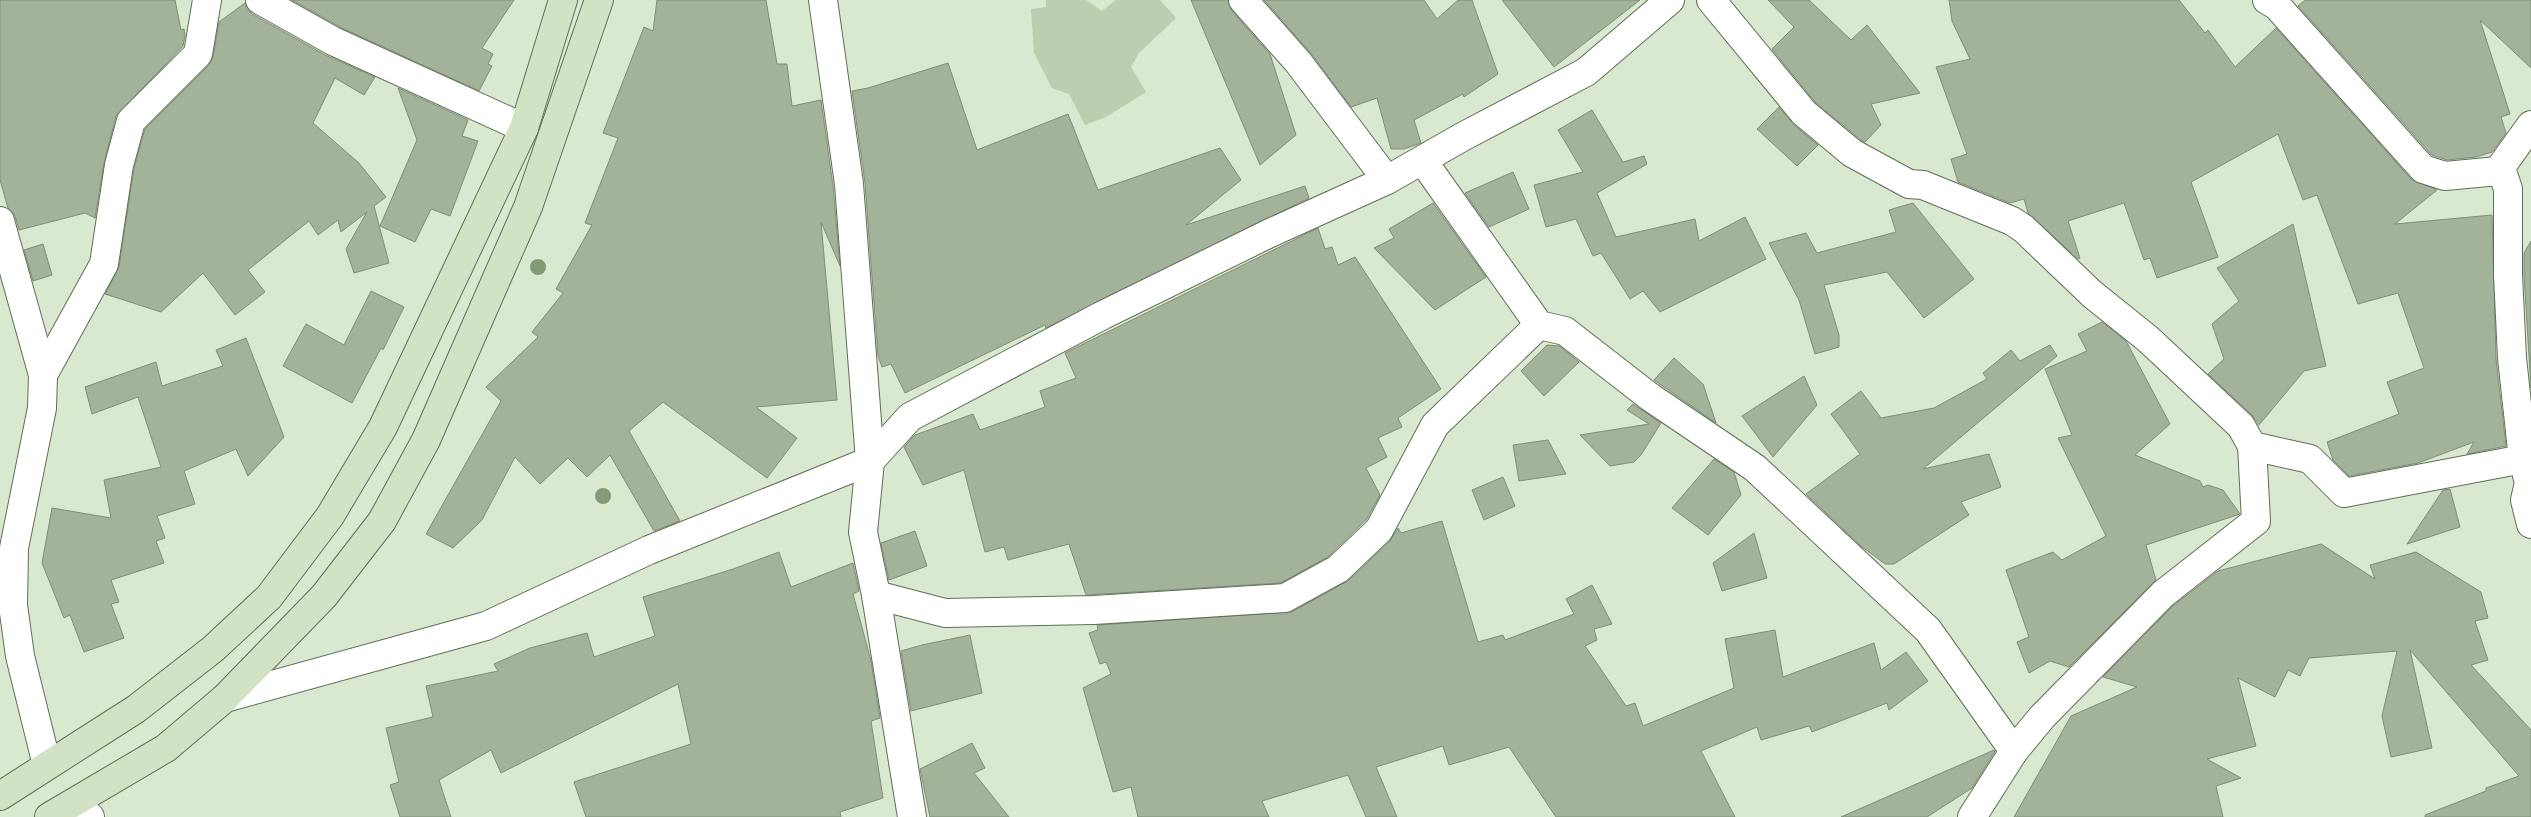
<svg xmlns="http://www.w3.org/2000/svg" width="2531" height="817" viewBox="0 0 2531 817" font-family="Quicksand,sans-serif">
  <rect width="100%" height="100%" fill="#d8e9cf"/>
  <polygon fill="#bbceaf" points="1046,0 1086,0 1102,11 1116,0 1160,0 1176,18 1139,53 1131,67 1146,92 1106,117 1085,125 1069,94 1052,88 1034,53 1031,9 1046,7"/>
  <g fill="#a3b399" stroke="#7f8e76">
    <polygon points="0,0 175,0 181,30 184,29 185,35 183,46 116,116 104,163 95,218 85,213 19,230 15,216 8,208 0,180"/>
    <polygon points="292,0 514,0 482,48 493,54 488,64 492,66 479,91 340,27"/>
    <polygon points="657,0 766,0 777,64 787,64 792,106 821,100 833,186 840,266 821,222 837,400 756,407 797,438 767,478 663,402 629,431 680,521 654,531 610,455 587,477 568,458 540,484 515,457 482,520 453,548 426,534 501,401 486,387 538,337 532,332 563,293 556,289 592,225 585,223 618,138 603,133 644,27 653,31"/>
    <polygon points="1191,0 1228,0 1231,10 1270,54 1296,135 1260,165"/>
    <polygon points="1264,0 1424,0 1437,19 1458,0 1472,0 1498,74 1464,97 1463,94 1414,120 1421,143 1404,149 1391,149 1377,98 1351,107 1310,52"/>
    <polygon points="1502,0 1640,0 1554,67"/>
    <polygon points="1768,0 1809,0 1851,40 1867,25 1920,93 1871,104 1881,125 1865,142 1861,140 1815,102 1772,49 1794,27"/>
    <polygon points="1949,0 2179,0 2205,33 2208,30 2235,67 2276,28 2411,179 2437,190 2395,224 2492,215 2496,359 2506,446 2467,454 2474,442 2418,463 2349,476 2333,460 2327,442 2399,414 2387,382 2424,368 2398,293 2358,304 2317,195 2303,200 2278,134 2191,182 2218,257 2157,278 2150,258 2144,260 2124,203 2068,221 2080,258 2078,259 2028,213 2024,199 2010,203 1958,182 1951,159 1967,154 1936,67 1970,59 1952,21"/>
    <polygon points="2305,0 2531,0 2531,68 2480,20 2510,114 2501,117 2506,133 2492,152 2476,157 2447,160 2432,155 2298,6"/>
    <polygon points="245,3 252,14 325,55 375,77 364,95 335,78 313,123 359,163 386,197 374,206 389,263 354,273 346,249 367,212 341,232 338,220 318,235 309,221 248,270 265,292 235,315 203,273 161,312 105,294 119,267 134,168 145,129 209,65 213,57 219,22"/>
    <polygon points="948,63 977,150 1068,114 1098,190 1220,148 1241,180 1186,225 1305,186 1309,198 1046,328 1045,325 905,393 891,364 882,367 878,356 865,183 852,91 868,88"/>
    <polygon points="398,88 468,120 462,136 478,141 450,216 431,209 415,242 380,226 417,140"/>
    <polygon points="1779,107 1794,125 1818,145 1797,166 1757,129"/>
    <polygon points="1592,110 1623,162 1644,156 1647,164 1597,193 1616,237 1695,219 1699,241 1745,217 1766,259 1660,312 1643,291 1630,299 1601,253 1593,256 1576,219 1546,227 1534,185 1583,172 1558,130"/>
    <polygon points="1513,172 1529,209 1489,227 1465,193"/>
    <polygon points="1433,203 1486,277 1435,310 1374,248 1394,238 1389,229"/>
    <polygon points="1913,203 1974,279 1924,318 1887,272 1824,285 1839,335 1839,347 1815,354 1799,300 1769,243 1806,233 1817,253 1896,232 1889,210"/>
    <polygon points="2293,224 2326,366 2304,371 2259,425 2252,415 2208,374 2224,359 2212,324 2239,301 2217,268"/>
    <polygon points="1318,228 1325,249 1332,247 1338,265 1355,257 1441,389 1398,418 1402,427 1378,438 1387,457 1366,468 1380,495 1366,520 1329,556 1281,583 1086,595 1069,544 1008,560 1004,547 985,552 964,470 923,485 904,447 915,435 973,414 980,430 1045,407 1040,391 1076,378 1065,353"/>
    <polygon points="2531,241 2531,388 2524,275 2524,253"/>
    <polygon points="43,244 52,275 33,281 24,250"/>
    <polygon points="371,291 404,307 383,350 381,348 352,403 283,366 306,324 344,345"/>
    <polygon points="2102,322 2126,341 2170,424 2135,455 2200,481 2203,487 2208,485 2223,490 2240,514 2146,545 2156,580 2069,667 2050,661 2029,673 2017,642 2029,637 2006,570 2053,552 2062,560 2106,536 2058,438 2072,435 2045,369 2087,351 2078,334"/>
    <polygon points="246,338 284,437 248,476 236,449 184,471 195,504 157,516 165,538 156,541 164,563 111,580 119,602 111,604 124,638 84,652 70,615 64,618 42,563 52,508 111,518 104,480 161,467 138,397 92,414 85,387 156,362 162,386 223,366 216,350"/>
    <polygon points="1547,345 1559,346 1579,362 1544,396 1521,371"/>
    <polygon points="2050,345 2057,356 1923,469 1989,454 2001,487 1961,502 1969,515 1894,564 1885,564 1861,546 1806,494 1860,454 1831,414 1861,391 1881,418 1934,408 1987,379 1983,373 2011,350 2020,361"/>
    <polygon points="1674,358 1703,384 1716,423 1654,380"/>
    <polygon points="1804,376 1817,405 1773,457 1742,416"/>
    <polygon points="1633,404 1661,423 1641,455 1634,462 1610,466 1580,435 1649,424 1627,410"/>
    <polygon points="1548,440 1566,474 1519,481 1513,445"/>
    <polygon points="1714,459 1734,472 1741,495 1708,535 1672,508"/>
    <polygon points="1503,477 1515,506 1484,520 1472,490"/>
    <polygon points="2450,489 2460,527 2407,544 2443,490"/>
    <polygon points="1442,521 1478,642 1503,635 1505,640 1574,614 1566,599 1592,585 1612,624 1594,629 1597,640 1585,646 1626,706 1635,703 1643,726 1734,688 1725,639 1775,630 1783,677 1874,643 1881,670 1906,652 1928,681 1889,710 1887,703 1812,732 1809,726 1761,740 1757,727 1701,751 1735,817 1556,817 1509,747 1449,765 1443,746 1376,767 1397,817 1366,817 1348,775 1262,801 1269,817 1138,817 1131,787 1113,792 1083,688 1111,674 1106,662 1100,664 1089,633 1098,630 1097,625 1292,612 1349,580 1390,541 1398,528 1401,533"/>
    <polygon points="915,531 927,566 889,580 881,543"/>
    <polygon points="1754,533 1767,578 1722,591 1713,563"/>
    <polygon points="2321,544 2375,579 2370,565 2416,552 2481,592 2488,618 2475,621 2488,660 2471,665 2531,730 2531,817 2425,817 2425,815 2486,791 2486,788 2519,776 2410,650 2432,748 2391,757 2382,716 2397,651 2309,658 2300,676 2288,670 2275,697 2238,678 2256,746 2207,759 2241,778 2216,786 2223,817 2014,817 2071,716 2137,687 2103,677 2173,606 2218,571"/>
    <polygon points="779,552 791,587 853,563 859,591 853,594 871,661 880,718 871,721 883,798 840,812 841,817 586,817 574,782 691,744 678,684 501,773 491,750 439,780 451,817 400,817 390,785 399,782 386,728 433,717 426,686 498,671 494,664 530,648 587,633 594,657 655,636 643,597 733,569"/>
    <polygon points="970,635 982,693 911,711 901,651 922,645"/>
    <polygon points="972,743 985,768 974,773 1009,817 930,817 920,769"/>
    <polygon points="1994,750 1995,751 1972,788 1927,817 1841,817"/>
  </g>
  <g fill="none" stroke-linecap="round" stroke-linejoin="round">
    <g stroke="#606f57" stroke-width="30">
      <g id="street">
        <polyline points="260,0 333,41 524,128"/>
        <polyline points="823,0 849,184 870,461 863,532 876,595 912,817"/>
        <polyline points="1243,0 1298,62 1387,180"/>
        <polyline points="1711,0 1804,113 1852,153 1909,184 1923,185 2012,221 2024,229 2092,294 2148,339 2241,426 2252,446 2256,521 2163,594 2042,717 2014,751 1972,817"/>
        <polyline points="2267,0 2277,6 2423,169 2445,176 2498,171 2531,125"/>
        <polyline points="1423,161 1539,325 1565,331 1650,397 1755,468 1928,630 2014,751"/>
        <polyline points="2498,171 2504,177 2508,189 2508,275 2512,358 2523,459 2529,483 2525,500 2531,524"/>
        <polyline points="0,221 43,375 42,408 14,548 13,605 20,656 47,765"/>
        <polyline points="43,375 104,264 119,165 131,121 198,54 207,0"/>
        <polyline points="2252,446 2310,459 2344,493 2523,459"/>
        <polyline points="876,595 945,613 1094,610 1285,598 1338,569 1379,530 1435,425 1539,325"/>
        <polyline points="225,698 486,626 649,550 870,461 910,417 1103,315 1270,233 1387,180 1464,136 1586,72 1670,0"/>
        <polyline points="64,809 90,817"/>
      </g>
    </g>
    <g stroke="#606f57" stroke-width="30">
      <g id="secondary">
        <polyline points="0,796 136,709 213,649 269,597 330,516 383,427 524,128 563,0"/>
        <polyline points="49,817 166,748 225,698 324,596 382,521 426,440 528,207 599,0"/>
      </g>
    </g>
    <use href="#street" stroke="#fff" stroke-width="28"/>
    <use href="#secondary" stroke="#d2e3c5" stroke-width="28"/>
  </g>
  <g fill="#839b74">
    <circle cx="538" cy="267" r="8"/>
    <circle cx="603" cy="496" r="8"/>
  </g>
</svg>
